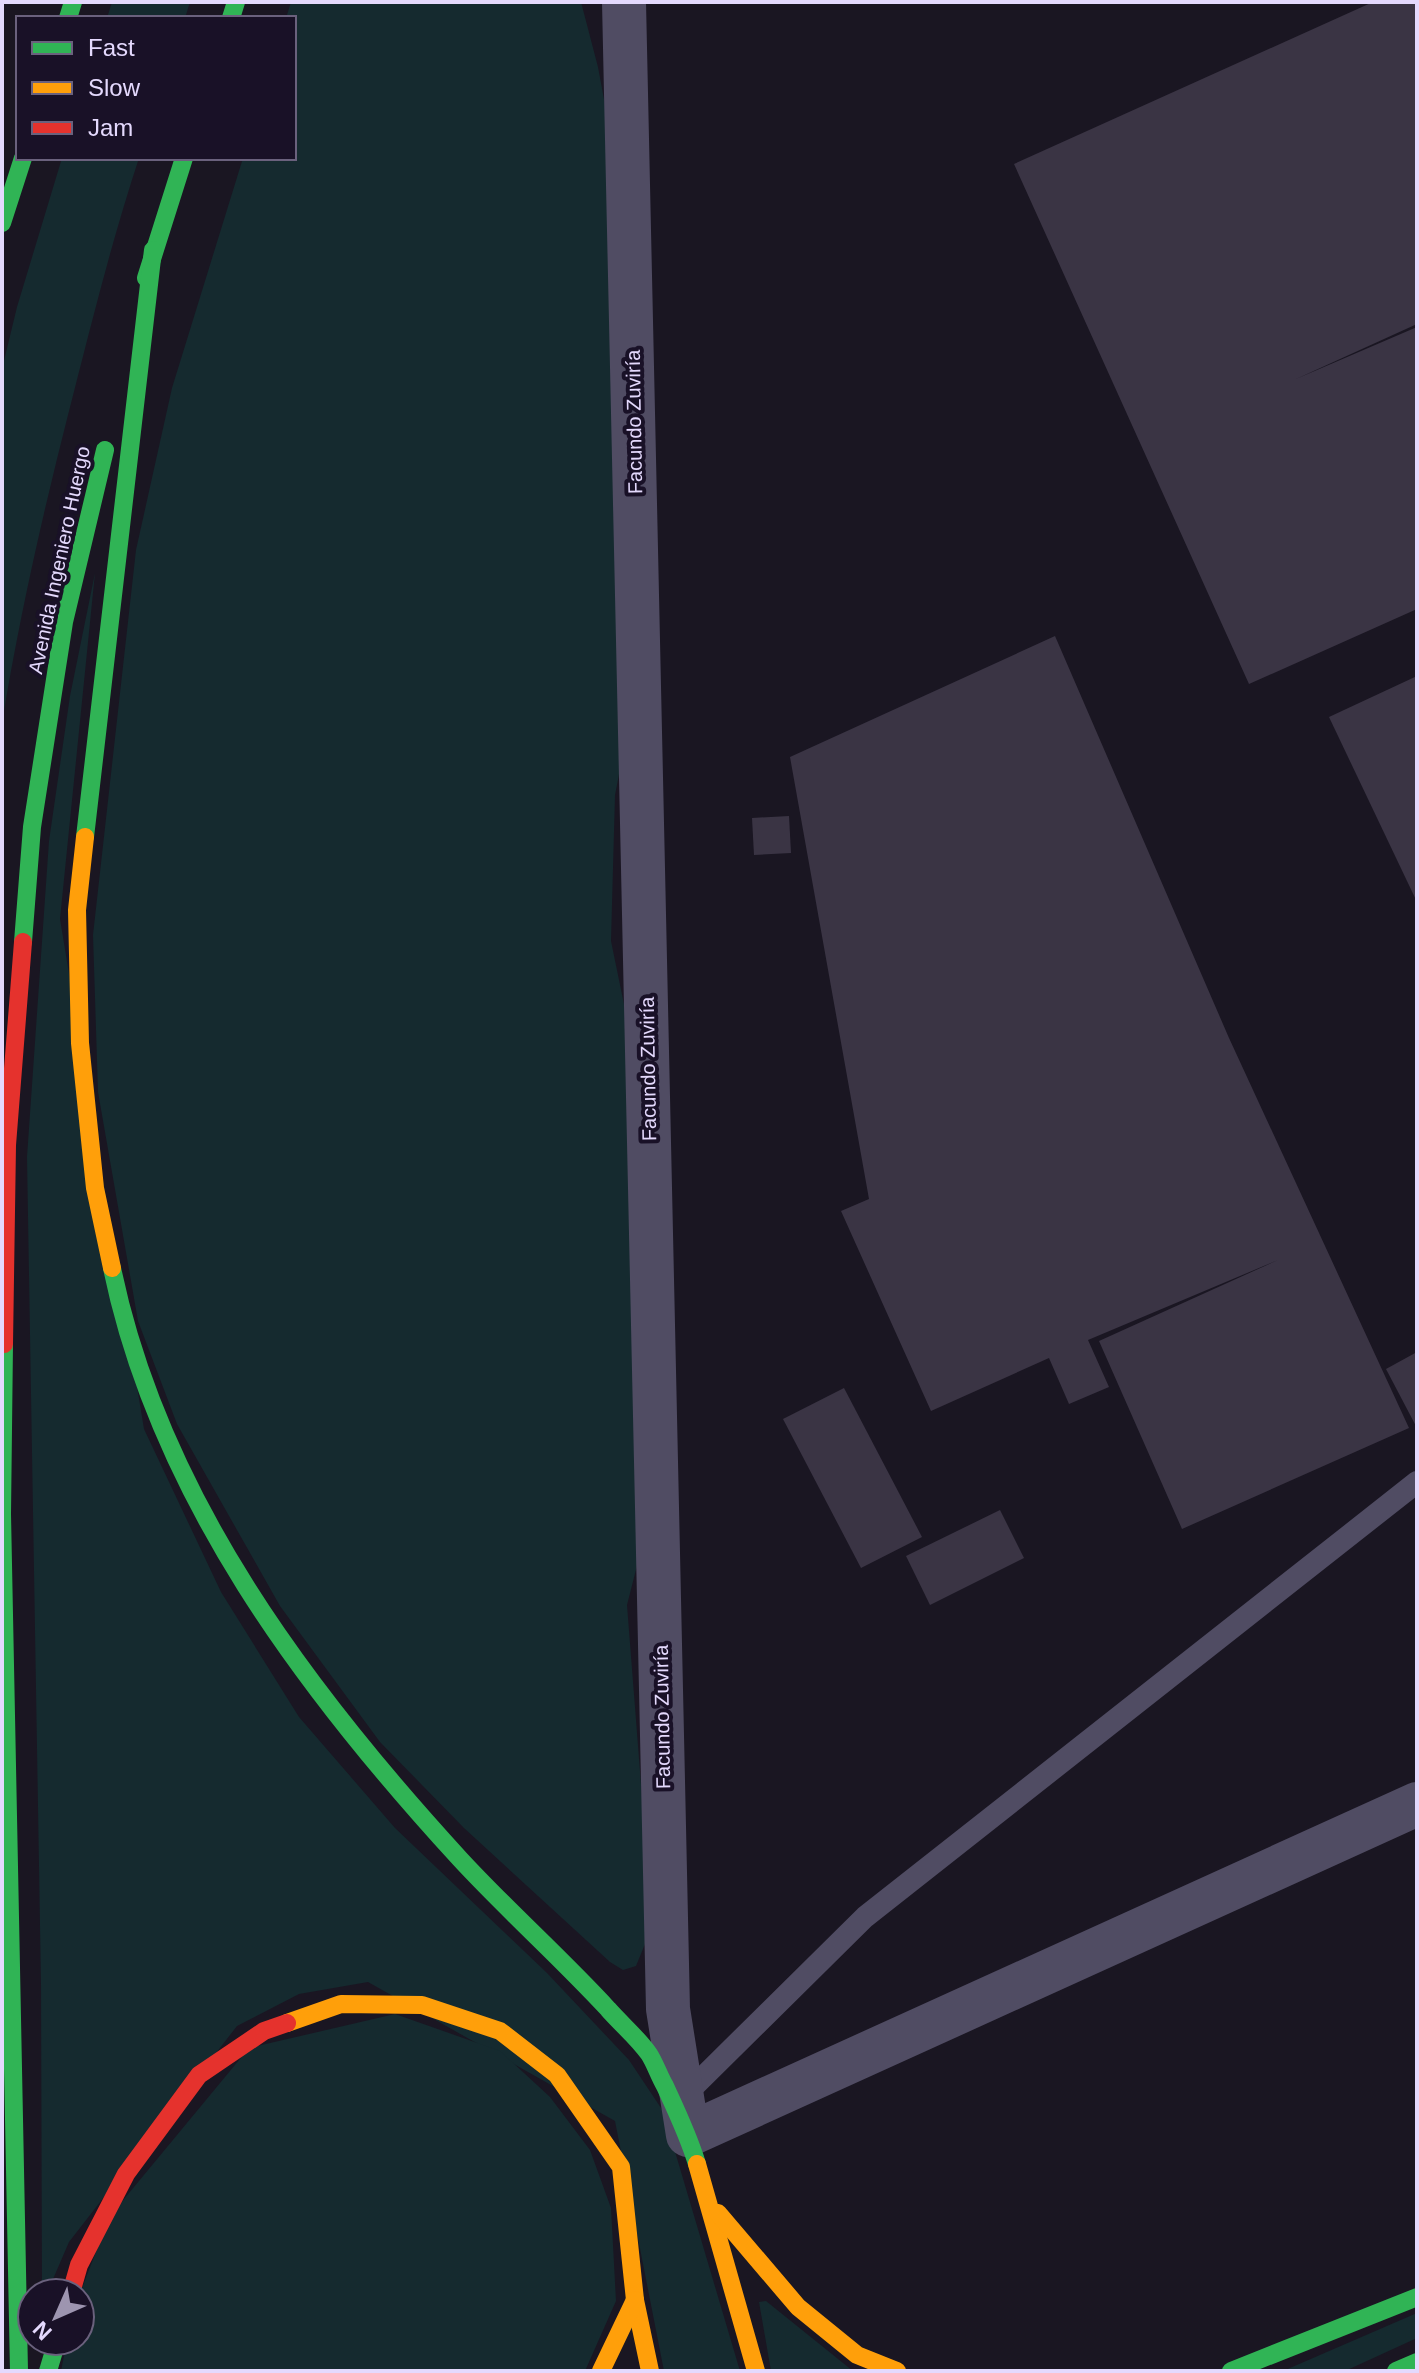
<svg xmlns="http://www.w3.org/2000/svg" width="1419" height="2373" viewBox="0 0 1419 2373" font-family="Helvetica,sans-serif">
  <rect width="100%" height="100%" fill="#1a1622"/>
  <g fill="#152a2f">
    <polygon points="112,2 190,2 185,18 107,18"/>
    <polygon points="291,2 581,2 598,67 619,180 626,739 615,795 611,941 634,1053 643,1542 627,1605 650,1899 645,1944 636,1966 623,1970 610,1962 464,1828 380,1742 280,1606 177,1424 138,1321 98,1092 93,935 136,550 172,388 243,158 294,158 294,18 286,18"/>
    <path d="M62,158h77c-28,85 -49,171 -71,257 -26,102 -49,204 -66,308v-354l15,-62z"/>
    <polygon points="95,573 60,919 144,1429 221,1592 299,1717 395,1828 547,1973 629,2060 663,2111 740,2371 664,2371 615,2121 368,1982 299,1994 237,2026 69,2242 47,2293 42,2293 41,1984 27,1157 49,841 70,696"/>
    <polygon points="395,2014 500,2051 550,2097 590,2150 611,2208 616,2301 585,2371 61,2371 67,2341 80,2341 80,2293 110,2216 249,2048"/>
    <polygon points="766,2301 853,2371 771,2371 759,2302"/>
    <polygon points="1417,2313 1417,2338 1345,2371 1283,2371"/>
  </g>
  <g fill="#3a3444">
    <polygon points="1373,2 1417,2 1417,324 1296,379 1417,327 1417,609 1249,684 1014,164"/>
    <polygon points="1055,636 1229,1038 1409,1428 1182,1529 1099,1341 1278,1260 1088,1340 1109,1387 1069,1404 1049,1358 931,1411 841,1211 869,1199 790,757"/>
    <polygon points="1417,676 1417,902 1329,717"/>
    <polygon points="789,816 791,853 754,855 752,818"/>
    <polygon points="1417,1352 1417,1428 1386,1369"/>
    <polygon points="844,1388 922,1537 861,1568 783,1419"/>
    <polygon points="1000,1510 1024,1558 930,1605 906,1556"/>
  </g>
  <g fill="none" stroke-linecap="round" stroke-linejoin="round">
    <polyline stroke="#504c63" stroke-width="22" points="683,2097 865,1917 1417,1482"/>
    <polyline stroke="#504c63" stroke-width="44" points="624,2 668,2009 688,2135 1417,1804"/>
    <g stroke="#30b455" stroke-width="18">
      <polyline points="68,18 73,2"/>
      <polyline points="231,18 236,2"/>
      <polyline points="2,223 23,158"/>
      <polyline points="146,278 184,158"/>
      <polyline points="85,837 153,250"/>
      <polyline points="23,942 32,827 64,622 105,450"/>
      <path d="M112,1268c47,228 193,422 348,591 47,51 100,98 148,150 13,15 30,29 41,45 6,9 10,22 16,32 12,26 24,51 32,78"/>
      <polyline points="4,1344 2,1514 19,2371"/>
      <polyline points="48,2371 57,2341"/>
      <polyline points="1231,2371 1417,2297"/>
      <polyline points="1396,2371 1417,2362"/>
    </g>
    <g stroke="#ff9f0a" stroke-width="18">
      <polyline points="85,837 77,910 80,1043 95,1188 112,1268"/>
      <polyline points="287,2023 341,2004 422,2005 500,2031 557,2075 621,2167 635,2300 650,2371"/>
      <polyline points="697,2164 756,2371"/>
      <polyline points="718,2213 798,2307 857,2355 897,2371"/>
      <polyline points="601,2371 635,2300"/>
    </g>
    <g stroke="#e5322d" stroke-width="18">
      <polyline points="4,1344 7,1145 23,942"/>
      <polyline points="71,2293 79,2265 126,2174 199,2075 264,2031 287,2023"/>
    </g>
  </g>
  <g text-anchor="middle" dominant-baseline="central" stroke-width="8" stroke-linejoin="round" paint-order="stroke">
    <g font-size="20" fill="#e4d9fd" stroke="#191127">
      <text transform="translate(634 422) rotate(-91)">Facundo Zuviría</text>
      <text transform="translate(59 560) rotate(-78)">Avenida Ingeniero Huergo</text>
      <text transform="translate(648 1069) rotate(-91)">Facundo Zuviría</text>
      <text transform="translate(662 1717) rotate(-91)">Facundo Zuviría</text>
    </g>
  </g>
  <rect width="1419" height="2373" fill="none" stroke="#e4d9fd" stroke-width="8"/>
  <rect x="16" y="16" width="280" height="144" fill="#191127" stroke="#6a617d" stroke-width="2"/>
  <rect x="32" y="42" width="40" height="12" fill="#30b455" stroke="#6a617d" stroke-width="2"/>
  <text x="88" y="56" font-size="24" fill="#e4d9fd">Fast</text>
  <rect x="32" y="82" width="40" height="12" fill="#ff9f0a" stroke="#6a617d" stroke-width="2"/>
  <text x="88" y="96" font-size="24" fill="#e4d9fd">Slow</text>
  <rect x="32" y="122" width="40" height="12" fill="#e5322d" stroke="#6a617d" stroke-width="2"/>
  <text x="88" y="136" font-size="24" fill="#e4d9fd">Jam</text>
  <g transform="translate(56 2317) rotate(225)"><circle r="38" fill="#191127" stroke="#6a617d" stroke-width="2"/>
  <path d="M0-6L14 30L0 20L-14 30Z" fill="#9d95b0"/>
  <text y="-12" font-size="22" font-weight="bold" text-anchor="middle" fill="#e4d9fd">N</text>
  </g>
</svg>
